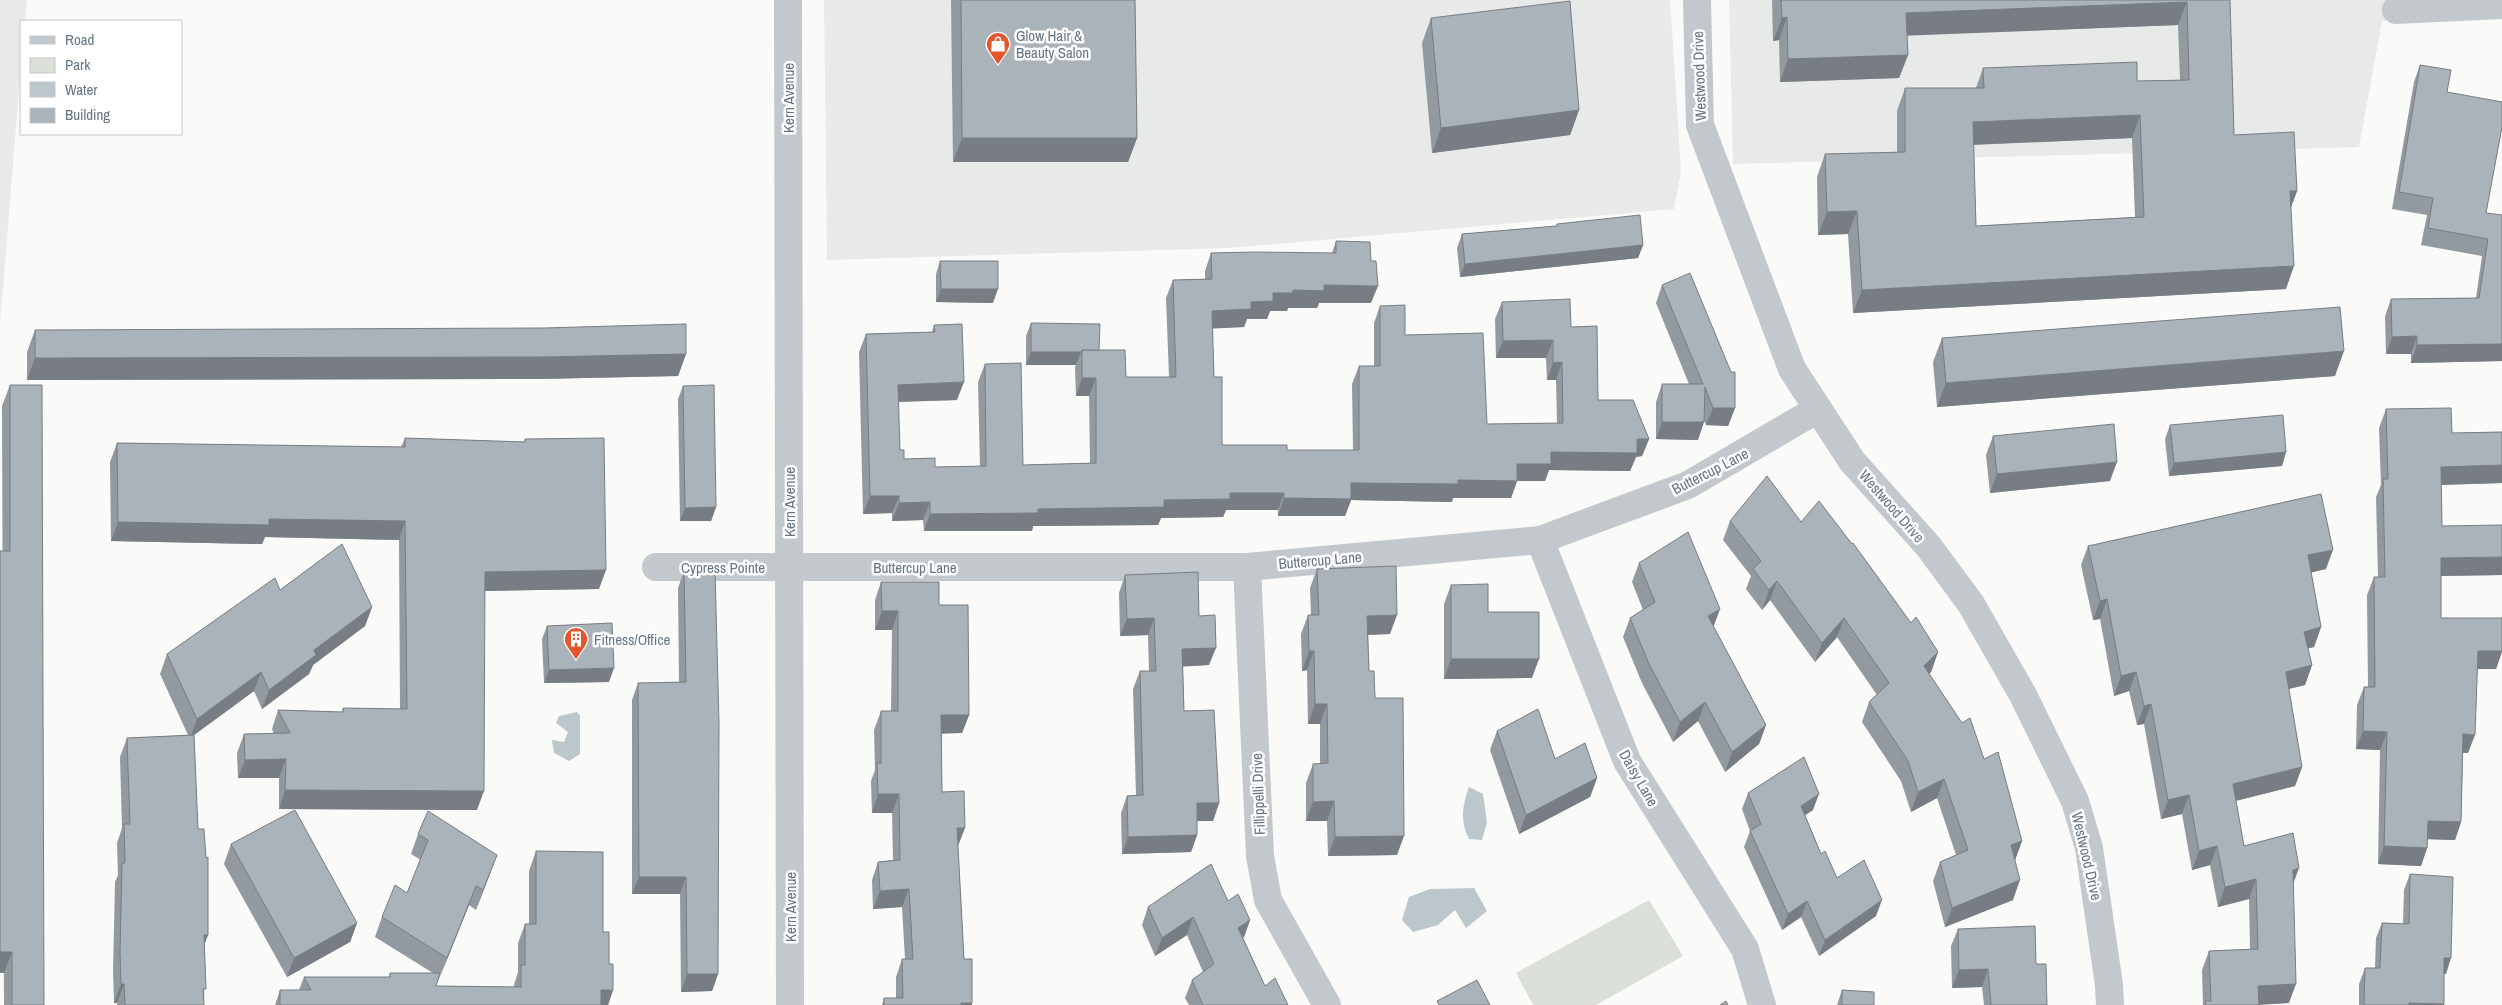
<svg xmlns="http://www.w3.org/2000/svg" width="2502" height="1005" viewBox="0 0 2502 1005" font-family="'Archivo Narrow',sans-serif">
  <rect width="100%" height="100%" fill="#fafaf8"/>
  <g fill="#e8e9e9">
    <polygon points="0,0 27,0 25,21 21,21 21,65 0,325"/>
    <polygon points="824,0 1670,0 1681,171 1674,209 1229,248 827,260"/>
    <polygon points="1729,0 2502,0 2502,15 2382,21 2359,147 1733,164"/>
  </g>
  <polygon fill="#dadfd7" points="1649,900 1683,956 1596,1005 1533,1005 1516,973"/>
  <g fill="#bbc7cb">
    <polygon points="577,712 580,716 580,754 569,761 554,753 552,740 564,742 568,732 556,723 559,716"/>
    <path d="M1469,787l14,7 4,28 -5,18 -13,-1c-9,-17 -7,-33 0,-52z"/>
    <polygon points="1474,888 1487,911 1466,928 1455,910 1438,925 1413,932 1402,920 1409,897 1430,889"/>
  </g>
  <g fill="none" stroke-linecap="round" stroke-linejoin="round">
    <g stroke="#c3c8cc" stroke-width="28">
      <polyline points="788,0 790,1005"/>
      <polyline points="1697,0 1700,125 1792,369 1852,461 1929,547 1971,604 2023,695 2075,801 2089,848 2109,985 2110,1005"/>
      <polyline points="2396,10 2502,5"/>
      <polyline points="1540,540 1627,761 1745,949 1762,1005"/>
      <polyline points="656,567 1247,567 1540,540 1688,485 1818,409"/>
      <polyline points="1247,567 1260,856 1268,900 1327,1005"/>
    </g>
  </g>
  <g fill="#929a9f" fill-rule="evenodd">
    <polygon points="951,0 1135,0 1137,138 1128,162 953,162"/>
    <path d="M1772,0h458l4,135 63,56 -6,15 -5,83 -433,24 -5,-79 -30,1 -1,-58 8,-23 72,-2v-41l8,-23h71l7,-20 154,13 43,-1 -2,-55 -271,10 1,20 -9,23 -119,4 -1,-42 -6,1zM2132,138l3,79 -159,9 -3,-81z"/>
    <polygon points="1431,18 1579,110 1570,135 1432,153 1422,43"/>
    <polygon points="2420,65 2447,92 2486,213 2502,361 2411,363 2411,354 2386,354 2385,316 2391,299 2476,298 2482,256 2421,245 2427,215 2392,209 2414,82"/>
    <polygon points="1557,224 1643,245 1638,258 1460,277 1457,248 1462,234 1556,226"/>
    <polygon points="1336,241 1371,303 1319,303 1317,308 1288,308 1287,311 1270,311 1267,319 1247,319 1244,327 1212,328 1214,377 1222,445 1287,450 1353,450 1352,384 1359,366 1374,366 1374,323 1380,306 1405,335 1487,424 1557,423 1556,380 1547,380 1546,358 1496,358 1495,319 1502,302 1571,327 1598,400 1649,439 1642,456 1636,457 1630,471 1549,470 1545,481 1517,481 1511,498 1453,498 1452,502 1351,500 1345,516 1278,516 1278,510 1226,510 1223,517 1161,518 1158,525 1033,526 1032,531 924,531 923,520 892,521 892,513 863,514 859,352 866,334 932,332 934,325 957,400 898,402 900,450 904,459 935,467 980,466 978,382 985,364 1023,465 1090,463 1089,396 1076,396 1075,367 1076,365 1026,365 1026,336 1031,323 1099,350 1126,377 1169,377 1166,298 1173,280 1205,279 1205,271 1211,253 1332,253"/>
    <polygon points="940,261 993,303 936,302 936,274"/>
    <polygon points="1662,285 1735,408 1728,426 1706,425 1704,420 1698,440 1656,439 1656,402 1662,384 1689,384 1656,303"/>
    <polygon points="35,330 686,354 678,376 537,379 27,380 27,352"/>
    <polygon points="1942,338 2335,376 1937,407 1933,362"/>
    <polygon points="10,385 44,1005 4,1005 2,406"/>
    <polygon points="683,386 716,507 711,521 680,521 678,399"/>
    <polygon points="2386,409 2452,433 2502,432 2502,483 2441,485 2442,526 2502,575 2441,576 2441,618 2502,618 2502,652 2496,669 2477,669 2468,753 2463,753 2461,822 2455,840 2428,839 2427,848 2421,866 2378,864 2380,750 2356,749 2357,705 2364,687 2368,687 2367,595 2374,577 2378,577 2376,497 2381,485 2379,428"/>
    <polygon points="2170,425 2286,452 2282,466 2169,476 2165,439"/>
    <polygon points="1993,436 2110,481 1990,493 1986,455"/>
    <polygon points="405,438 524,442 525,439 599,589 485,591 477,810 279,809 279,778 238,778 237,753 244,734 274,734 272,729 278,710 342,712 343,708 400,709 399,540 265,537 262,544 111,541 110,462 117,443 401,447"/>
    <polygon points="1730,521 1801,522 1911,623 1938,652 1931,672 1929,673 1984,759 2022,841 2015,860 2013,900 1945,927 1933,881 1940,862 1956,855 1937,798 1911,812 1901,781 1862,722 1869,702 1877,695 1837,637 1815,662 1770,600 1762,610 1746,589 1751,576 1723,540"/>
    <polygon points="2088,546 2326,569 2311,572 2321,627 2314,647 2308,648 2312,665 2305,685 2289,689 2302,767 2295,786 2236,801 2244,846 2293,884 2289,1003 2259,1005 2203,1005 2202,970 2209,951 2250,949 2249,899 2218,907 2210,865 2192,870 2182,814 2161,819 2144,724 2137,725 2129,691 2114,696 2100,619 2093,620 2081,565"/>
    <polygon points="1639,563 1713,626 1766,725 1759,744 1725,772 1698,721 1673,742 1642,683 1623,637 1630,618 1643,610 1632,582"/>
    <polygon points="1317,569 1390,634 1368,635 1369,671 1375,698 1397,855 1328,856 1327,821 1306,821 1306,783 1313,764 1320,764 1320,724 1308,724 1307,670 1302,671 1301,634 1308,615 1311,615 1310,588"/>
    <polygon points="684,571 718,974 712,991 681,992 680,894 632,894 632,700 638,683 679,682 678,588"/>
    <polygon points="1125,575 1199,616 1209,665 1183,666 1184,711 1219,803 1213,821 1197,821 1197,835 1191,852 1122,854 1121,813 1127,796 1136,795 1133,689 1140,671 1149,671 1148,635 1120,636 1119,593"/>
    <polygon points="881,582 939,605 969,715 962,733 942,733 942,792 958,846 964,959 972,1005 882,1005 884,998 896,998 896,977 902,959 905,959 902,907 873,909 872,880 878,862 893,860 892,813 872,813 871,781 875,770 874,730 881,711 891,711 892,630 875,630 875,600"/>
    <polygon points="1451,585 1488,612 1532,678 1444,679 1444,604"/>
    <polygon points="280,590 372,607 365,626 313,665 309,674 262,709 254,691 194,735 198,829 208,935 205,943 204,1005 117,1005 117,1003 114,1003 113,971 115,882 118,875 117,843 122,828 120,757 127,738 188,735 160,674 167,654"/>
    <polygon points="547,626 609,682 544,683 542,639"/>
    <polygon points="1497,731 1555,759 1597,778 1590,797 1519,834 1490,750"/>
    <polygon points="1748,793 1813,810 1805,815 1821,854 1837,878 1876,916 1819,956 1801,917 1782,930 1744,847 1750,831 1742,809"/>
    <polygon points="418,834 497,855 476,910 469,905 436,986 514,987 514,985 518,972 518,943 525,924 529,924 529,871 536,851 603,932 613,990 608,1005 275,1005 280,990 299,990 304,977 389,977 390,973 433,973 375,937 382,917 407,893 421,860 411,854"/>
    <polygon points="231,844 357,923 350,942 287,977 224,864"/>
    <polygon points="2410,874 2446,974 2444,974 2444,1005 2359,1005 2359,984 2365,968 2375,968 2376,938 2382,923 2403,924 2404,890"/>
    <polygon points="1228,901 1250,920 1244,937 1243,938 1265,986 1288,1005 1189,1005 1185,998 1192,980 1203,972 1187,935 1155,956 1142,925 1148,907"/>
    <polygon points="1958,929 2036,964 2047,1005 1984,1005 1982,987 1952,988 1951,946"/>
    <polygon points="1842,990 1874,1005 1837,1005"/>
  </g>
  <g fill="#777d82">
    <polygon points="2187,2 2178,25 1898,36 1906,13"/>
    <polygon points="1787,17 1779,40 1773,41 1782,18"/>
    <polygon points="1908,55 1899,78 1780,82 1788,59"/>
    <polygon points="1579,110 1570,135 1432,153 1441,128"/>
    <polygon points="2140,115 2132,138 1964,145 1973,122"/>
    <polygon points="962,138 1137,138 1128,162 953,162"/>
    <polygon points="2290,191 2297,191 2289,213"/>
    <polygon points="1857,211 1848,234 1818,235 1827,212"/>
    <polygon points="1643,245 1638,258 1460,277 1465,264"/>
    <polygon points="2294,266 2286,289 1853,313 1862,290"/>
    <polygon points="1324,285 1378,286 1371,303 1319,303 1317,308 1288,308 1287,311 1270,311 1267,319 1247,319 1244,327 1205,329 1212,311 1273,293"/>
    <polygon points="941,289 998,289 993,303 936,302"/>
    <polygon points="2417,336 2411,354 2386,354 2392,337"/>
    <polygon points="1553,340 1546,358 1496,358 1503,341"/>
    <polygon points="2502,344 2502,361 2411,363 2417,345"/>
    <polygon points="2344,351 2335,376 1937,407 1946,383"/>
    <polygon points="1031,352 1081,352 1076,365 1026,365"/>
    <polygon points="686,354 678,376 537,379 27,380 35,358"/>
    <polygon points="1562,362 1556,380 1547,380 1553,363"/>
    <polygon points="1082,378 1096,378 1089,396 1076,396"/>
    <polygon points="964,382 957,400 891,402 898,385"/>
    <polygon points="1713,408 1735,408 1728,426 1706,425"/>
    <polygon points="1662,422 1704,422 1698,440 1656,439"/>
    <polygon points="1637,439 1649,439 1642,456 1636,457 1630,471 1549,470 1545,481 1517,481 1511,498 1453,498 1452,502 1351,500 1345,516 1278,516 1284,498 1351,483 1458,480 1517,464 1551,452"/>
    <polygon points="2286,452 2282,466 2169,476 2174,463"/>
    <polygon points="2117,462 2110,481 1990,493 1997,474"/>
    <polygon points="2502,465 2502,483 2434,485 2441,467"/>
    <polygon points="1230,493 1284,493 1278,510 1226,510 1223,517 1161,518 1158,525 1033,526 1032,531 924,531 930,514 1038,509 1164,500"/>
    <polygon points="870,496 899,496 892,513 863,514"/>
    <polygon points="930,502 923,520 892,521 899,503"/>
    <polygon points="716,507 711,521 680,521 685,508"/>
    <polygon points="269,519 405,521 399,540 265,537 262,544 111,541 118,522"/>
    <polygon points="2333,550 2326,569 2301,575 2308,555"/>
    <polygon points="2502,557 2502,575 2434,576 2441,558"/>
    <polygon points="606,570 599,589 478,591 485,572"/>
    <polygon points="1777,581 1770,600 1762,610 1769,590"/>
    <polygon points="2107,599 2100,619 2093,620 2100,601"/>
    <polygon points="372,607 365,626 313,665 309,674 262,709 269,690 314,650"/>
    <polygon points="1720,609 1713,628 1708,616"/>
    <polygon points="882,611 898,611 892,630 875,630"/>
    <polygon points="1397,615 1390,634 1360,635 1367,616"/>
    <polygon points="1154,618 1148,635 1120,636 1127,619"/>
    <polygon points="1844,618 1837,637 1815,662 1822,643"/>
    <polygon points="2321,627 2314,647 2297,651 2304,632"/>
    <polygon points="1216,648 1209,665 1176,667 1182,649"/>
    <polygon points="1309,651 1314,651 1307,670 1302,671"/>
    <polygon points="2478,651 2502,651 2496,669 2471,669"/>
    <polygon points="1938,652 1931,672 1917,685 1924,666"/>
    <polygon points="1451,659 1539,659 1532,678 1444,679"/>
    <polygon points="2312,665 2305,685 2279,691 2286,672"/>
    <polygon points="614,668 609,682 544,683 549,670"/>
    <polygon points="261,672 254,691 190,738 197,719"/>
    <polygon points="2136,672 2129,691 2114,696 2121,676"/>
    <polygon points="1705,702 1698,721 1673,742 1680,722"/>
    <polygon points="1315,704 1327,704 1320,724 1308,724"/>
    <polygon points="2151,704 2144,724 2137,725 2144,706"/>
    <polygon points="941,715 969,715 962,733 935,734"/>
    <polygon points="1766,725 1759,744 1725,772 1732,752"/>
    <polygon points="2363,731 2387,732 2380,750 2356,749"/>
    <polygon points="2463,734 2475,735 2468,753 2456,752"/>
    <polygon points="286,759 279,778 238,778 245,760"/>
    <polygon points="2302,767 2295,786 2226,803 2233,784"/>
    <polygon points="1597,778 1590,797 1519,834 1526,815"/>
    <polygon points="1944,779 1937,798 1911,812 1918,792"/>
    <polygon points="285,790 484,791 477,810 279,809"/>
    <polygon points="878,794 899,794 892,813 872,813"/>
    <polygon points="1819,794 1813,810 1795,822 1801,806"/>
    <polygon points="2189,795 2182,814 2161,819 2168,800"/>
    <polygon points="1334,801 1327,821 1306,821 1313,802"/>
    <polygon points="1197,803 1219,803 1213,821 1190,821"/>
    <polygon points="2428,821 2461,822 2455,840 2421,839"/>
    <polygon points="957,828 965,828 958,846"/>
    <polygon points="1197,835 1191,852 1122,854 1128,837"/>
    <polygon points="1404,836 1397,855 1328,856 1335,837"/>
    <polygon points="2022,841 2015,860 2004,864 2011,845"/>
    <polygon points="2217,846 2210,865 2192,870 2199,851"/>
    <polygon points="2384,846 2427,848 2421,866 2378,864"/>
    <polygon points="497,855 490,874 476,910 483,890"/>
    <polygon points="2299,868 2292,887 2293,870"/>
    <polygon points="639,877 686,877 680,894 632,894"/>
    <polygon points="2256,879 2249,899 2218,907 2225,887"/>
    <polygon points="2020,880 2013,900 1945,927 1952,908"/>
    <polygon points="476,886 469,905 440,977 447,958"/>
    <polygon points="909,889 902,907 873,909 880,891"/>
    <polygon points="1882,900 1876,916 1819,956 1825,940"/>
    <polygon points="1807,901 1801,917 1782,930 1788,914"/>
    <polygon points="1193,917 1187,935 1155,956 1162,938"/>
    <polygon points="1250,920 1244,937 1231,946 1238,928"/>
    <polygon points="357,923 350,942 287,977 294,958"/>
    <polygon points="204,935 208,935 200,954"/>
    <polygon points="0,952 12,952 4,973 0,973"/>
    <polygon points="2444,958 2451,958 2446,974 2439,973"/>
    <polygon points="1988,969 1982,987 1952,988 1959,970"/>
    <polygon points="687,974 718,974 712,991 681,992"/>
    <polygon points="121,984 124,984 117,1003 114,1003"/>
    <polygon points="2296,984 2289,1003 2251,1005 2258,986"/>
    <polygon points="601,990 613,990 608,1005 596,1005"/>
    <polygon points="961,1003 972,1003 972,1005 960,1005"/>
    <polygon points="2409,1003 2444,1004 2444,1005 2408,1005"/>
  </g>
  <g fill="#aab3b9" stroke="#777d82" fill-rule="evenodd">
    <polygon points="961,0 1135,0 1137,138 962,138"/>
    <path d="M1781,0h449l4,135 60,-3 3,59h-7l4,75 -432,24 -5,-79 -30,1 -2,-58 80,-2v-64h79l-1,-20 154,-6v19l52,-1 -2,-78 -281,11 2,42 -120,4 -1,-42 -5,1zM2140,115l4,102 -168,9 -3,-104z"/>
    <polygon points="1570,1 1579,110 1441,128 1431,18"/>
    <polygon points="2420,65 2451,70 2447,92 2502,102 2502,127 2486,213 2502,215 2502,344 2417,345 2417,336 2392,337 2391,299 2479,298 2488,239 2428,228 2433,198 2399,192"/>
    <polygon points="1640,215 1643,245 1465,264 1462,234 1557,226 1557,224"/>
    <polygon points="1336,241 1370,242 1371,261 1376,261 1378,286 1324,285 1324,291 1293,290 1293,293 1273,293 1273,301 1251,302 1251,309 1212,311 1214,377 1222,377 1222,445 1287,445 1287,450 1359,450 1359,366 1380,366 1380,306 1405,305 1405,335 1483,333 1487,424 1563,423 1562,362 1553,363 1553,340 1503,341 1502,302 1570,299 1571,327 1597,326 1598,400 1633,400 1649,439 1637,439 1637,453 1551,452 1551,464 1517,464 1517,481 1458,480 1458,484 1351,483 1351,499 1284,498 1284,493 1230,493 1230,499 1164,500 1164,507 1038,509 1038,513 930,514 930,502 899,503 899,496 870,496 866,334 935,332 934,325 962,324 964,382 898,385 900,450 904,450 904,459 935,458 935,467 986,466 985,364 1021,363 1023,465 1096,463 1096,378 1082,378 1082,350 1125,350 1126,377 1176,377 1173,280 1212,279 1211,253 1254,252 1336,253"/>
    <polygon points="940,261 998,261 998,289 941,289"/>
    <polygon points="1690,273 1731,372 1735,372 1735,408 1713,408 1705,387 1704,422 1662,422 1662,384 1703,384 1662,285"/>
    <polygon points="2340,307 2344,351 1946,383 1942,338"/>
    <polygon points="1031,323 1100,324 1099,350 1082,350 1081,352 1031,352"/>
    <polygon points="686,324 686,354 545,357 35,358 35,330 544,328"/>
    <polygon points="10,385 42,385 44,1005 12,1005 12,952 0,952 0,551 10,551"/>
    <polygon points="714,385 716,507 685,508 683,386"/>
    <polygon points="2451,408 2452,433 2502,432 2502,465 2441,467 2442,526 2502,525 2502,557 2441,558 2441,618 2502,618 2502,651 2478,651 2475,735 2463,734 2461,822 2428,821 2427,848 2384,846 2387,732 2363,731 2364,687 2375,687 2374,577 2385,577 2383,479 2388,479 2386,409"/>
    <polygon points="2283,415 2286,452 2174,463 2170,425"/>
    <polygon points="2114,424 2117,462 1997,474 1993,436"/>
    <polygon points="405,438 525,442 525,439 604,438 606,570 485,572 484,791 285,790 286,759 245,760 244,734 290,733 278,710 343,712 343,708 407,709 405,521 269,519 269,525 118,522 117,443 405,447"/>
    <polygon points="1767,476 1801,522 1819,501 1852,544 1853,543 1911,623 1916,617 1938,652 1924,666 1962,723 1970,718 1984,759 1998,752 2022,841 2011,845 2020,880 1952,908 1940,862 1968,850 1944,779 1918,792 1908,761 1869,702 1889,683 1844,618 1822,643 1777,581 1769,590 1753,569 1761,561 1730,521"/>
    <polygon points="2321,494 2333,550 2308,555 2321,627 2304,632 2312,665 2286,672 2302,767 2233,784 2244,846 2293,833 2299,868 2293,870 2296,984 2258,986 2259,1005 2206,1005 2205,1001 2211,1001 2209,951 2258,949 2256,879 2225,887 2217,846 2199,851 2189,795 2168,800 2151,704 2144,706 2136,672 2121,676 2107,599 2100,601 2088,546"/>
    <polygon points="1688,532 1720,609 1708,616 1766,725 1732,752 1705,702 1680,722 1649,664 1630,618 1655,602 1639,563"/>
    <polygon points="342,544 372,607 314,650 316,655 269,690 261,672 197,719 167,654 275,578 280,590"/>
    <polygon points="1396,566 1397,615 1367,616 1369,671 1374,671 1375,698 1403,698 1404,836 1335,837 1334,801 1313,802 1313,764 1328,763 1327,704 1315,704 1314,651 1309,651 1308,615 1319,615 1317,569"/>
    <polygon points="715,570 719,723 718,974 687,974 686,877 639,877 638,683 686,682 684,571"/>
    <polygon points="1198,572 1199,616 1215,615 1216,648 1182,649 1184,711 1214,710 1219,803 1197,803 1197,835 1128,837 1127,796 1143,795 1140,671 1156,671 1154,618 1127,619 1125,575"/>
    <polygon points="881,582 939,582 939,605 968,605 969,715 941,715 942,792 964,791 965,828 957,828 964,959 972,959 972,1003 961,1003 961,1005 884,1005 884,998 903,998 902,959 913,959 909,889 880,891 878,862 900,860 899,794 878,794 877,763 881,763 881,711 898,711 898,611 882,611"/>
    <polygon points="1488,584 1488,612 1539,612 1539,659 1451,659 1451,585"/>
    <polygon points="612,623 614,668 549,670 547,626"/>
    <polygon points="1538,709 1555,759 1585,743 1597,778 1526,815 1497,731"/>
    <polygon points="194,735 198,829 204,829 206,858 208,857 208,935 204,935 206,989 203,989 204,1005 125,1005 124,984 121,984 120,952 122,863 125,863 124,824 130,824 127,738"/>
    <polygon points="1804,757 1819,794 1801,806 1821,854 1825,851 1837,878 1864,860 1882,900 1825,940 1807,901 1788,914 1750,831 1761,824 1748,793"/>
    <polygon points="295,810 357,923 294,958 231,844"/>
    <polygon points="428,811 497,855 483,890 476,886 447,958 382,917 395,885 407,893 428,840 418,834"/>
    <polygon points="536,851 603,852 603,932 609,932 609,964 613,964 613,990 601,990 601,1005 280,1005 280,990 311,990 304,977 390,977 390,973 440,973 436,986 521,987 521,965 525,965 525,924 536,924"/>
    <polygon points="1211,864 1228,901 1238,894 1250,920 1238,928 1265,986 1275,978 1288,1005 1203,1005 1192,980 1214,964 1193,917 1162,938 1148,907"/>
    <polygon points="2410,874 2453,877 2451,958 2444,958 2444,1004 2409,1003 2409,1005 2364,1005 2365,968 2380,968 2382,923 2409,924"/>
    <polygon points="2035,926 2036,964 2046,964 2047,1005 1991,1005 1988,969 1959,970 1958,929"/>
    <polygon points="1477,980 1490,1005 1439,1005 1437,1001"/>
    <polygon points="1842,990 1874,992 1874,1005 1842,1005"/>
    <polygon points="1726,1001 1728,1005 1720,1005"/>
  </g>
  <defs>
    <g id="shop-pin" transform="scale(1.25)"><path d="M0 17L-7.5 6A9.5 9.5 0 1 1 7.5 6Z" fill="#e4572e" stroke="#fff"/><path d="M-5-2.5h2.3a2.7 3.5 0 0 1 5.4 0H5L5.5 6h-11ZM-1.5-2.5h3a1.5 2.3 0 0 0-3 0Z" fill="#fff"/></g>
    <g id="building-pin" transform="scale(1.25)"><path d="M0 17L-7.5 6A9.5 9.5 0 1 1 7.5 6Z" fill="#e4572e" stroke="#fff"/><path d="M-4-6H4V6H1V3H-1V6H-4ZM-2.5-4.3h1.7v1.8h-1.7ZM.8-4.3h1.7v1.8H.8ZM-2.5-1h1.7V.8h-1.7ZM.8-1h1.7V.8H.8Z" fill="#fff"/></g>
  </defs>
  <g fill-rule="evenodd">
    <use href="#shop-pin" x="998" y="44"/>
    <use href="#building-pin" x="576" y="639"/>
  </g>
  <g text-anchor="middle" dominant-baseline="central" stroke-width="5" stroke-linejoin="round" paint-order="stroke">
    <g font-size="15" fill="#657683" stroke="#fff" text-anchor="start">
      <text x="1016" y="35">Glow Hair &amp;<tspan x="1016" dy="17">Beauty Salon</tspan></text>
      <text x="594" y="639">Fitness/Office</text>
    </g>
    <g font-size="15" fill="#657683" stroke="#fff">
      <text transform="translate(1699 76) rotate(-92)">Westwood Drive</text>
      <text transform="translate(788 98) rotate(-90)">Kern Avenue</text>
      <text transform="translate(1710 471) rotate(-27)">Buttercup Lane</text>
      <text transform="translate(789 502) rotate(-90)">Kern Avenue</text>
      <text transform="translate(1892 506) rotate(49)">Westwood Drive</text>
      <text transform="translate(1320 560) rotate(-5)">Buttercup Lane</text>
      <text x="723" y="567">Cypress Pointe</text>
      <text x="915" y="567">Buttercup Lane</text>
      <text transform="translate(1639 778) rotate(60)">Daisy Lane</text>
      <text transform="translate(1258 794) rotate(-92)">Fillippelli Drive</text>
      <text transform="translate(2087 856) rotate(77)">Westwood Drive</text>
      <text transform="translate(790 907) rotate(-90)">Kern Avenue</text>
    </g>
  </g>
  <rect x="20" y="20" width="162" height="115" fill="#ffffff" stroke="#c1c8cd"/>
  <rect x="30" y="36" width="25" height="8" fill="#c3c8cc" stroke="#c1c8cd"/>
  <text x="65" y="45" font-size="15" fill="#657683">Road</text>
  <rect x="30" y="58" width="25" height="15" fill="#dadfd7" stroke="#c1c8cd"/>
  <text x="65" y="70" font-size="15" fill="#657683">Park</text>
  <rect x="30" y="82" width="25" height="15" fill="#bbc7cb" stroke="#c1c8cd"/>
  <text x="65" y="95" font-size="15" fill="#657683">Water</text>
  <rect x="30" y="108" width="25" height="15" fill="#aab3b9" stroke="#c1c8cd"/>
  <text x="65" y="120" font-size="15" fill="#657683">Building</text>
</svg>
